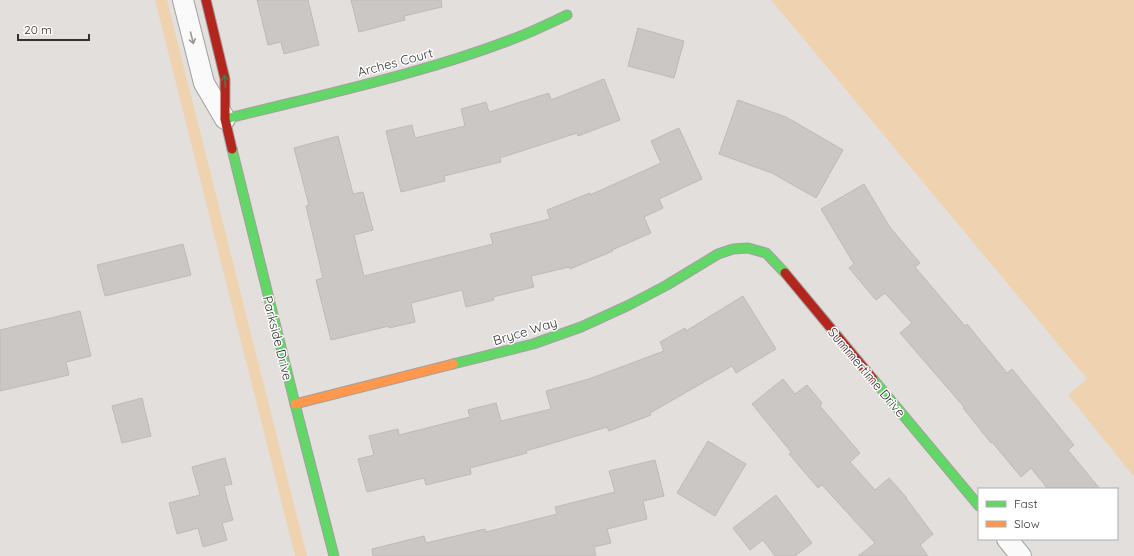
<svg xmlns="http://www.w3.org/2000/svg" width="1134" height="556" viewBox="0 0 1134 556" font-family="Quicksand,sans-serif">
  <rect width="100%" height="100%" fill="#e2dfdc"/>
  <g fill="#efd3b1">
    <polygon points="155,0 167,0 307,556 295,556"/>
    <polygon points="771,0 1134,0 1134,477 1068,395 1087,379"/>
  </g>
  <g fill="#cac7c5" stroke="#bdbbb9">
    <polygon points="257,0 308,0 319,45 284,54 281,42 268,45"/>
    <polygon points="351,0 441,0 442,7 404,16 405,20 359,32"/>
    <polygon points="638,28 684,41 674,78 628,66"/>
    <polygon points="604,79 620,120 578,136 577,133 500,158 501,162 444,176 445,181 401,192 386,131 412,125 415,138 465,126 461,109 486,102 489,112 549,93 551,100"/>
    <polygon points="738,100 786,117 843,150 816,198 772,173 719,154"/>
    <polygon points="679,128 702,179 659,199 663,208 644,217 651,233 612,250 613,251 570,269 569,267 531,276 534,287 493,297 494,300 466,307 462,290 411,303 415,322 389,328 389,326 331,340 316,280 323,278 306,206 309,205 294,148 338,136 353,194 363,192 373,230 354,235 364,276 493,244 490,234 550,219 547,210 590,193 590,195 661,163 651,141"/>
    <polygon points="864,184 889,226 920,263 915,267 965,326 967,324 1007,373 1012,369 1074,445 1068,450 1100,489 1048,489 1031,468 1021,477 992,442 991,443 963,408 964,407 900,333 912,323 885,293 876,300 849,268 854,264 821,209"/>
    <polygon points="183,244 191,275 105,296 97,265"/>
    <polygon points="743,296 776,349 736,373 732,366 650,413 651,415 609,431 607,427 526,451 527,453 470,468 471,474 426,485 424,478 367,492 358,459 374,455 369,436 398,429 399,435 470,417 468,410 496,403 501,421 551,409 546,391 589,379 664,351 660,342 685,328 686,331"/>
    <polygon points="80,311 91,356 66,362 69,375 0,391 0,330"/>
    <polygon points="783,379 795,394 807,385 822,403 820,406 860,453 850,462 875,490 889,478 907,498 906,498 933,534 920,545 928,556 858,556 875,543 822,485 818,488 789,454 791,452 752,404"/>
    <polygon points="142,398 151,436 122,443 112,406"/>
    <polygon points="708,441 746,464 715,516 677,493"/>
    <polygon points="225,458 232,484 224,486 233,520 222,523 227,540 203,547 198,528 177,534 169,503 200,495 192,467"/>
    <polygon points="655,460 664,496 643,501 647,519 607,529 611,543 594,547 596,556 373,556 372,549 424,536 426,543 485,529 486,532 557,514 555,507 615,492 609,471"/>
    <polygon points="776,495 812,543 795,556 775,556 763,540 750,550 733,528"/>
  </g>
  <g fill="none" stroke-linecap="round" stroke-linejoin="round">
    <g stroke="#a2a09e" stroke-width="22">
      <g id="street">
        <polyline points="183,0 204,83 225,119"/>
        <polyline points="1007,539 1021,556"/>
      </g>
    </g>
    <g stroke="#a2a09e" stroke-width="11">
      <g id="fast">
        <path d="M225,119c100,-25 202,-46 298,-84 15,-6 29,-13 44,-20"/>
        <polyline points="232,149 295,404 334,556"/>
        <polyline points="453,364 533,344 581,327 629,305 667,285 718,254 733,249 748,248 766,253 785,273"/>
        <polyline points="873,379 979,506"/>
      </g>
    </g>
    <g stroke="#a2a09e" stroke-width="11">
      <polyline id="slow" points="295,404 453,364"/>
    </g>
    <g stroke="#a2a09e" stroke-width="11">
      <g id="jam">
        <polyline points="206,0 225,79 225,119 232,149"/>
        <polyline points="785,273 873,379"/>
      </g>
    </g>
    <use href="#street" stroke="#fbfafa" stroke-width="20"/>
    <use href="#fast" stroke="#63d668" stroke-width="9"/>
    <use href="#slow" stroke="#ff974d" stroke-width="9"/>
    <use href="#jam" stroke="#b3261e" stroke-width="9"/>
  </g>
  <defs><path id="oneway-shaft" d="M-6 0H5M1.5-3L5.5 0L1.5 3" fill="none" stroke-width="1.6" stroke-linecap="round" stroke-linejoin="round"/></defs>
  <use stroke="#979694" href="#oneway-shaft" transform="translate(192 38) rotate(76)"/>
  <use stroke="#497b49" href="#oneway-shaft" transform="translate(225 81) rotate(-95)"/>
  <g text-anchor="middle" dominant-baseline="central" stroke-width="3" stroke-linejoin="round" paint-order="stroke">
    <g font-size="13" fill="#33312f" stroke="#fff">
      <text transform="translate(395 62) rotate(-15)">Arches Court</text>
      <text transform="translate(525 331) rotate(-17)">Bryce Way</text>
      <text transform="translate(278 338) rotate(76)">Parkside Drive</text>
      <text transform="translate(867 372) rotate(50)">Summertime Drive</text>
    </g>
  </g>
  <rect x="978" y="488" width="140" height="52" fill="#ffffff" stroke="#adadac"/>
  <rect x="986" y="501" width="20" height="6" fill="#63d668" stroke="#adadac"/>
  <text x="1014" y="508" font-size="12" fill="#33312f">Fast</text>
  <rect x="986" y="521" width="20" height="6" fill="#ff974d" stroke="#adadac"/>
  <text x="1014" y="528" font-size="12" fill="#33312f">Slow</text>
  <path d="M18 34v6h71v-6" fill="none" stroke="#33312f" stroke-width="2"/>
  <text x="24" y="34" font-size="12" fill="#33312f" stroke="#ffffff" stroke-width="3" paint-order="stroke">20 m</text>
</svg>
